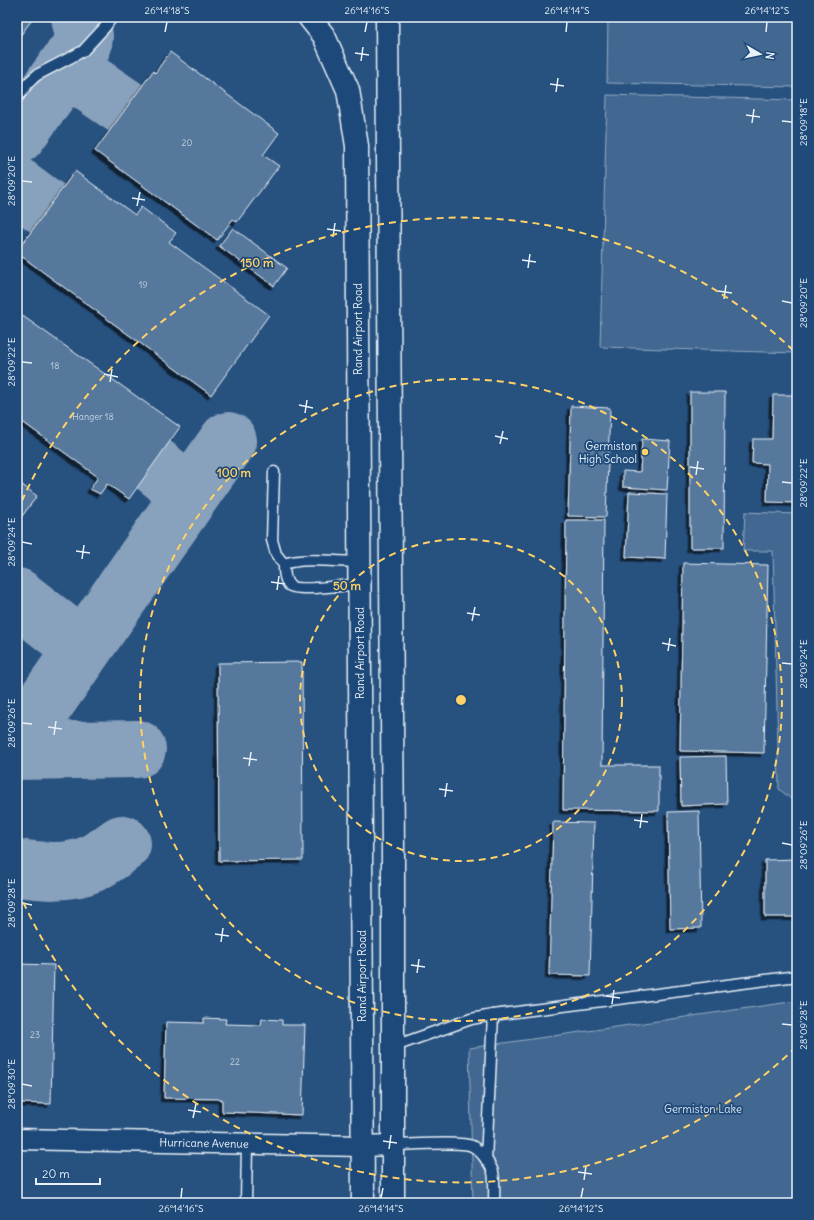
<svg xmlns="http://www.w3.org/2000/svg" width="814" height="1220" viewBox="0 0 814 1220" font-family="Delius,sans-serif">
  <defs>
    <filter id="shadow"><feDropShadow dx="-3.5" dy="3.5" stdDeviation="0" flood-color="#0009"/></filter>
  </defs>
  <rect width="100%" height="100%" fill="#27517f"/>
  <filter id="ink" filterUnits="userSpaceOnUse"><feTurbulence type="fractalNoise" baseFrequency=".025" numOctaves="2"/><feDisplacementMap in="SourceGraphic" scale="8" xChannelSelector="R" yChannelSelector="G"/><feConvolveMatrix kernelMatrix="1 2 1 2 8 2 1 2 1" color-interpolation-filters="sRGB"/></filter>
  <g filter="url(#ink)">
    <g fill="#436891" stroke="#96acc4">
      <polygon points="608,17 797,17 797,87 607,83"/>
      <polygon points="607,95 797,100 797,353 600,347"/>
      <polygon points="745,512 797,514 797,804 779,789 773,551 743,551"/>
      <polygon points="797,1001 797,1203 473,1203 469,1048"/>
    </g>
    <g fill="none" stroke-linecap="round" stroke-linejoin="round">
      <g stroke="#88a1bc" stroke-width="58">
        <polyline points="53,85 65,75 76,74 126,108"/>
        <polyline points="17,135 83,44 84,36 80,17"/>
        <polyline points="17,186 48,209"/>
        <polyline points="154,465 185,490 186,497 183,504"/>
        <path d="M17,597l55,43c5,7 5,14 1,22"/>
        <polyline points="17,740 30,725 228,441"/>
        <polyline points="17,751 137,749"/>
        <path d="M17,868c24,3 51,6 74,-4 11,-5 21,-13 31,-20"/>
      </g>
    </g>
    <g fill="#57789d" stroke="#e8f1f8" filter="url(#shadow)">
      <polygon points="17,17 34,17 17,40"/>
      <polygon points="170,52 279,133 263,155 279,166 237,222 233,219 217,240 95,151 153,71 155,73"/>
      <polygon points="75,171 135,215 141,207 176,233 169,242 269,315 211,395 17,253 17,251"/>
      <polygon points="233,228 287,268 274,286 219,246"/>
      <polygon points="17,312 180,427 129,499 107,484 100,494 90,489 98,477 17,418"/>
      <polygon points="690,392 725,392 724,548 690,548"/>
      <polygon points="773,395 797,395 797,503 767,502 768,464 752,463 753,439 772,439"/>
      <polygon points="571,406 610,408 606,517 568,516"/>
      <polygon points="642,439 670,441 667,490 623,487 623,471 640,472"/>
      <polygon points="17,481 37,496 17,523"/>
      <polygon points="629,492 667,494 665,559 626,557"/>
      <polygon points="566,520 604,520 602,765 659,765 659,811 563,810"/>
      <polygon points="683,563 768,565 764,753 680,751"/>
      <polygon points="302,662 303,860 219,861 218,663"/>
      <polygon points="726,756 727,804 681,806 680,757"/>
      <polygon points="699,811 701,928 670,929 668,812"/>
      <polygon points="553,822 594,823 590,976 549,975"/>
      <polygon points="797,859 797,917 765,917 765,860"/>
      <polygon points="17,964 54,965 51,1104 17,1103"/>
      <polygon points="204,1018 226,1019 225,1024 261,1025 262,1019 282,1020 282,1025 305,1025 302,1115 222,1112 222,1099 164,1098 166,1022 204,1023"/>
    </g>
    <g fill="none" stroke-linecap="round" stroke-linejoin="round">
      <g stroke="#e8f1f8" stroke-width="13">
        <g id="service">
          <polyline points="17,98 29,82 37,75 83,51 106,26 112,17"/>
          <polyline points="274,472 272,540 276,554 284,564"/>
          <path d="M359,562c-21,0 -56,-5 -75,2 0,7 0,15 5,21 6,7 58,0 70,-1"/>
          <polyline points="392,1047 471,1019 493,1015 797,976"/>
          <path d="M392,1145c15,0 69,-4 80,1 8,4 18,17 21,26 2,10 1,21 1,31"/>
          <polyline points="486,1160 493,1015"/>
          <polyline points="246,1203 247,1144"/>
        </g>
      </g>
      <g stroke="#e8f1f8" stroke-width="23">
        <polyline id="minor" points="17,1139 363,1146 392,1145"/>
      </g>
      <g stroke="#e8f1f8" stroke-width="25">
        <g id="tertiary">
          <polyline points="309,17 324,36 348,90 357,146 363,1203"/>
          <polyline points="387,17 393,850 393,1203"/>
        </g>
      </g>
      <use href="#service" stroke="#1f4a7a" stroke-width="10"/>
      <use href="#minor" stroke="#1f4a7a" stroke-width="20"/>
      <use href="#tertiary" stroke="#1f4a7a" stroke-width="22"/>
    </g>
  </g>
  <path fill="none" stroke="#e8f1f8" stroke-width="1.5" d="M165,32l2,-10M365,32l2,-10M566,32l1,-10M766,32l1,-10M355,53l14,2M361,61l2,-14M550,84l14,2M556,92l2,-14M746,115l14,2M782,121l10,1M752,123l2,-14M22,181l10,1M132,198l13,2M137,206l3,-14M327,229l14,2M333,237l2,-14M522,260l14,2M528,268l2,-14M718,291l14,2M724,299l2,-14M782,301l10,2M22,362l10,1M104,374l14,3M110,382l2,-13M299,405l14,3M305,413l2,-13M495,436l13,3M500,444l3,-13M690,467l14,2M696,475l2,-14M782,482l10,1M22,542l10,2M76,551l14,2M82,559l2,-14M271,582l14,2M277,590l2,-14M467,613l13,2M472,621l3,-14M662,643l14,3M668,651l2,-13M782,663l10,1M22,723l10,1M48,727l14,2M54,735l2,-14M243,758l14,2M249,766l2,-14M439,789l14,2M445,797l2,-14M634,820l14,2M640,828l2,-14M782,843l10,2M22,903l10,2M215,934l14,2M221,942l2,-14M411,965l14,2M417,973l2,-14M606,996l14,2M612,1004l2,-14M782,1024l10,1M22,1084l10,2M188,1110l13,2M193,1118l3,-14M383,1141l14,2M389,1149l2,-14M578,1172l14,2M584,1180l2,-14M181,1198l1,-10M381,1198l2,-10M581,1198l2,-10"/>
  <g fill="none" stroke="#ffd166" stroke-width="2" stroke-dasharray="7 5">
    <circle cx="461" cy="700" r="161"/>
    <circle cx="461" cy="700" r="321"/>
    <path d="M796 1047A482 482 0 0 1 17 888M17 512A482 482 0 0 1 796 353"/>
  </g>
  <circle fill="#ffd166" stroke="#1f4a7a" stroke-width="1.5" cx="645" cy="452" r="4"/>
  <g text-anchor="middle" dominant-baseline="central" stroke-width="3.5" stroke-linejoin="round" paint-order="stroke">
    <g font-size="9" fill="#c4d3e1">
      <text x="187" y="142">20</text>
      <text x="143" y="284">19</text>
      <text x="55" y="365">18</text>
      <text x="93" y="416">Hanger 18</text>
      <text x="35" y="1034">23</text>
      <text x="235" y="1061">22</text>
    </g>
    <g font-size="11" fill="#e8f1f8" stroke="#1f4a7a">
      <text transform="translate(358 329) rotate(-90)">Rand Airport Road</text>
      <text transform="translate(360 653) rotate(-90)">Rand Airport Road</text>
      <text transform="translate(362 976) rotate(-90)">Rand Airport Road</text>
      <text transform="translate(204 1143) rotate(1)">Hurricane Avenue</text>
    </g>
    <g font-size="11" fill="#e8f1f8" stroke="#1f4a7a" text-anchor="end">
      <text x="637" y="446">Germiston<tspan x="637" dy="13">High School</tspan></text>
    </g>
    <g font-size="11" fill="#d8e3ee" stroke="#1f4a7a">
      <text x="703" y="1109">Germiston Lake</text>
    </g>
  </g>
  <circle cx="461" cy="700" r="6" fill="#ffd166" stroke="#1f4a7a" stroke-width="2"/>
  <g font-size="12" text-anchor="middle" font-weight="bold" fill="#ffd166" stroke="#1f4a7a" stroke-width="3.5" stroke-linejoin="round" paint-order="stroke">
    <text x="257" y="267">150 m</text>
    <text x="234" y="477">100 m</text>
    <text x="347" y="590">50 m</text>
  </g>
  <rect width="814" height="1220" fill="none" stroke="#1f4a7a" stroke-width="44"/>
  <g transform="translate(760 54) rotate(99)" stroke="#1f4a7a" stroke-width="3" paint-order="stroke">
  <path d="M0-3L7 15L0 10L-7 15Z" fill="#e8f1f8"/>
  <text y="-6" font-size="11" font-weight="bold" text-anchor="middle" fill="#e8f1f8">N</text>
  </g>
  <path d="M36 1178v6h64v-6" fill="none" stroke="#e8f1f8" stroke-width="2"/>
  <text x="42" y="1178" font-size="12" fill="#e8f1f8" stroke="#1f4a7a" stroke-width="3" paint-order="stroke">20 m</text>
  <rect x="22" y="22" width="770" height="1176" fill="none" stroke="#e8f1f8" stroke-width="1.5"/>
  <g font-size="10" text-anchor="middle" fill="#e8f1f8">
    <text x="167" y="14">26°14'18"S</text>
    <text x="367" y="14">26°14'16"S</text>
    <text x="567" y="14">26°14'14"S</text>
    <text x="767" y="14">26°14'12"S</text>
    <text transform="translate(803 122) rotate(-90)" y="4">28°09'18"E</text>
    <text transform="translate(11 181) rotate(-90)" y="4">28°09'20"E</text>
    <text transform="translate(803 303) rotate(-90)" y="4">28°09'20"E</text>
    <text transform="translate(11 362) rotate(-90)" y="4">28°09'22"E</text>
    <text transform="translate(803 483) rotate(-90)" y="4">28°09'22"E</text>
    <text transform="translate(11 542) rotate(-90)" y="4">28°09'24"E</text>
    <text transform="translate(803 664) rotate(-90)" y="4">28°09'24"E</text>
    <text transform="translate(11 723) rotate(-90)" y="4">28°09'26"E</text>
    <text transform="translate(803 845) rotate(-90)" y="4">28°09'26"E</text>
    <text transform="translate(11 903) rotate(-90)" y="4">28°09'28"E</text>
    <text transform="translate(803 1025) rotate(-90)" y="4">28°09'28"E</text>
    <text transform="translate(11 1084) rotate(-90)" y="4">28°09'30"E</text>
    <text x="181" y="1212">26°14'16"S</text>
    <text x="381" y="1212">26°14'14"S</text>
    <text x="581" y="1212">26°14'12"S</text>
  </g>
</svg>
